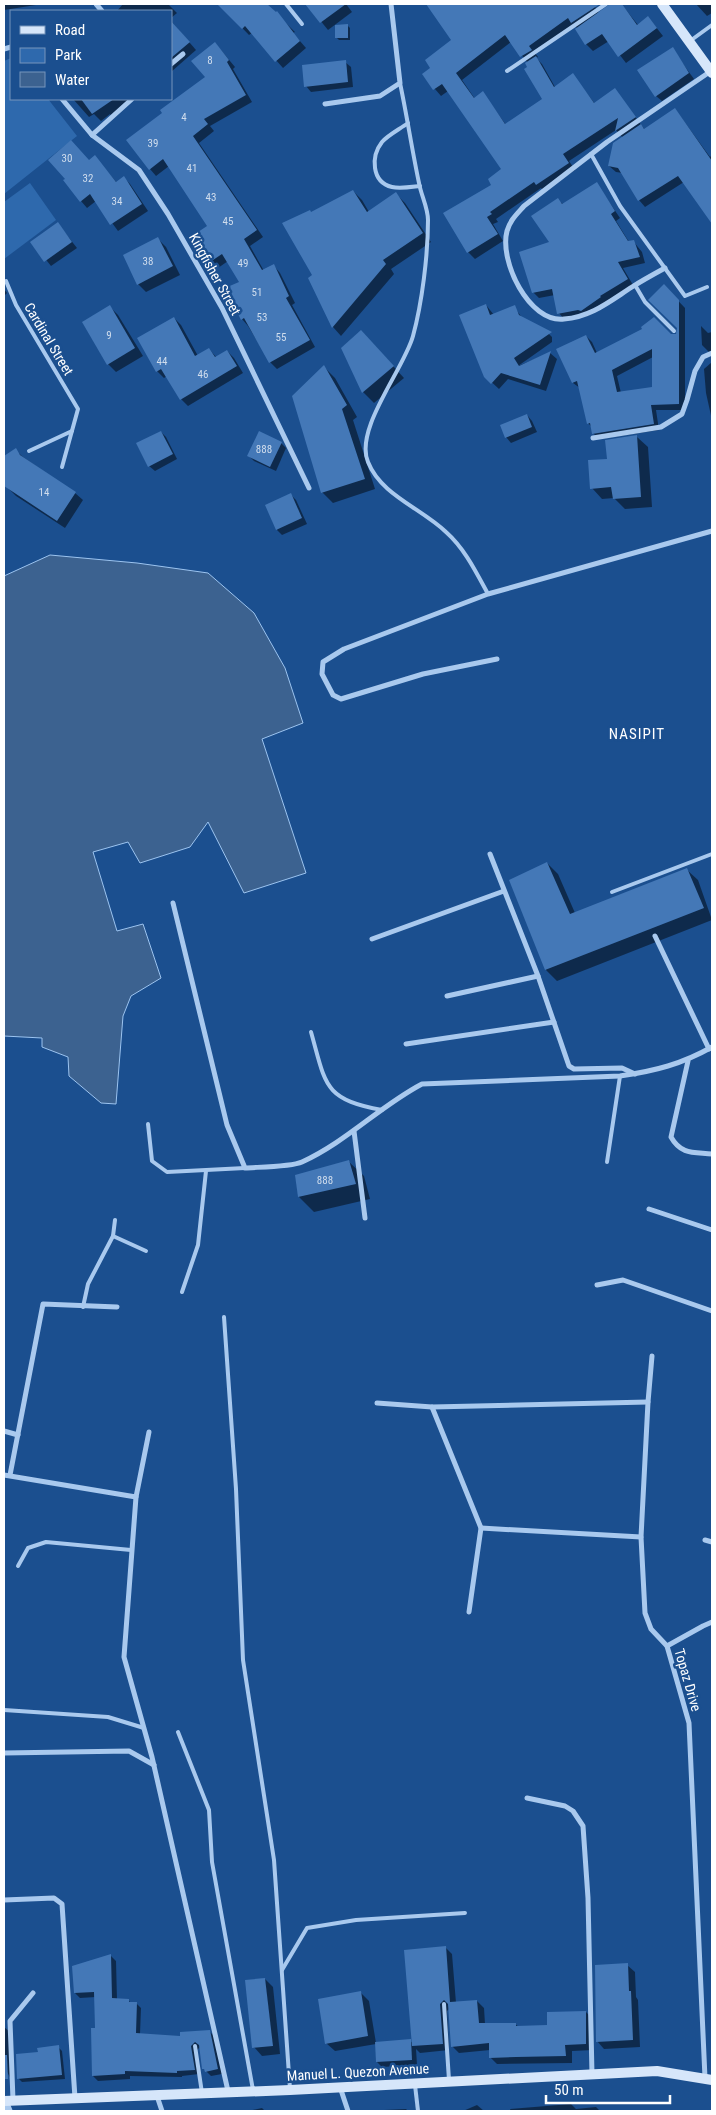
<svg xmlns="http://www.w3.org/2000/svg" width="716" height="2115" viewBox="0 0 716 2115" font-family="'Roboto Condensed',sans-serif">
  <rect width="100%" height="100%" fill="#1b4f8f"/>
  <g fill="#2e69ad">
    <polygon points="11,58 11,99 48,99 77,136 4,194 4,61"/>
    <polygon points="30,183 56,220 4,259 4,202"/>
  </g>
  <polygon fill="#3c6290" stroke="#9cc4f0" points="50,555 137,563 208,573 254,613 285,668 303,723 262,739 306,873 244,893 208,822 190,847 140,863 128,842 93,852 117,931 143,924 161,978 131,996 123,1016 116,1104 101,1103 69,1076 68,1057 42,1047 42,1038 4,1036 4,576"/>
  <g fill="#0007" fill-rule="evenodd">
    <polygon points="4,4 36,4 36,5 4,10"/>
    <polygon points="123,4 168,4 177,13 171,18 171,11 117,11"/>
    <polygon points="219,4 266,4 295,32 293,33 306,48 283,68 252,33 249,35"/>
    <polygon points="307,4 346,4 352,12 328,30"/>
    <path d="M429,4h94l4,5 8,-5h58l7,10 22,-9 16,20 10,-8 15,19 -37,27 -17,-22 -16,10 -7,-7 -11,-19 -40,28 3,4 -2,1 6,6 13,23 18,-12 22,29 20,-14 30,40 30,-21 35,48 2,-2v67l-28,-40 -39,25 -6,-7 -16,-27 -7,-1 -7,-6 14,-28 -7,-8 -47,31 6,9 -31,21 -3,-3 -45,31 2,3 -5,2 10,17 -28,18 -7,-7 25,-67 10,-15 -55,-79 -7,5 -18,-21 9,-7 21,-28zM511,42l17,21 16,37 -38,25 -23,-32 -8,6 -13,-19z"/>
    <polygon points="696,4 712,4 712,13 707,16"/>
    <polygon points="171,21 196,50 171,72"/>
    <polygon points="347,25 350,28 350,40 339,40 337,38"/>
    <polygon points="215,43 235,67 233,69 252,102 210,126 214,131 199,143 263,237 250,246 264,271 274,266 280,273 295,303 292,305 315,347 277,369 270,362 248,326 242,319 240,282 228,261 218,268 194,236 209,226 169,166 156,176 150,169 164,113 206,78"/>
    <polygon points="672,49 694,79 662,101 656,96"/>
    <polygon points="345,62 351,67 353,87 311,92 306,86"/>
    <polygon points="73,99 129,99 112,117 110,114 101,121 94,114 89,117"/>
    <polygon points="95,157 117,183 124,178 130,184 148,211 118,231 96,201 87,208 81,201 89,161"/>
    <polygon points="597,184 620,218 616,221 629,242 633,241 642,252 645,263 623,268 633,285 588,316 564,319 559,313 555,295 539,298 533,292 551,243 558,200 564,205"/>
    <polygon points="353,191 362,200 369,212 396,194 405,203 431,242 391,269 394,274 341,336 333,327 310,278 313,275"/>
    <polygon points="58,224 77,248 51,266 32,242"/>
    <polygon points="158,239 166,247 180,275 146,292 138,284"/>
    <path d="M664,286l21,22v102h-29l3,20 -60,9 -6,-6 -1,-6 -4,-4 -8,-35 -7,-5 13,-47 6,6 5,11 74,-18h6l1,-7zM653,357v31l-32,5 -4,-17z"/>
    <polygon points="4,289 7,293 4,296"/>
    <polygon points="486,305 494,315 514,307 523,319 545,330 552,337 552,342 518,366 550,353 557,359 546,391 508,379 499,389 485,376"/>
    <polygon points="110,307 118,315 143,356 116,372 108,364"/>
    <polygon points="174,318 181,325 198,356 209,349 216,357 227,351 234,358 243,373 188,406 181,399 167,376 164,378 157,371"/>
    <polygon points="701,326 708,333 712,332 712,355 702,345"/>
    <polygon points="372,343 404,378 374,403 363,392"/>
    <polygon points="712,362 712,420 706,393 704,369"/>
    <polygon points="324,367 335,378 357,417 353,420 375,489 333,503 322,492"/>
    <polygon points="527,415 532,421 537,432 511,443 506,437"/>
    <polygon points="161,432 166,437 177,459 155,471 149,466"/>
    <polygon points="637,437 648,447 652,507 625,509 614,498 602,499 592,488 609,460"/>
    <polygon points="281,443 286,448 276,471 254,461 249,456"/>
    <polygon points="15,450 23,457 75,493 83,500 65,528 16,496 8,488 4,481 4,457"/>
    <polygon points="291,495 296,500 307,524 282,535 277,530"/>
    <polygon points="547,863 558,874 575,913 687,870 698,880 712,920 557,981 546,970 510,881"/>
    <polygon points="348,1161 364,1176 370,1199 314,1212 299,1197 296,1176"/>
    <polygon points="445,1947 452,1954 456,2003 477,2001 484,2008 485,2024 515,2024 519,2027 549,2027 586,2012 593,2019 593,2050 572,2051 572,2063 497,2064 490,2057 490,2050 459,2053 452,2046 449,2009 447,2011 449,2050 420,2053 416,2049 417,2065 382,2067 377,2062 376,2044 335,2051 326,2043 361,1993 369,2001 376,2043 410,2041 413,2043"/>
    <polygon points="111,1956 116,1961 117,2000 128,2000 131,2003 136,2003 141,2008 140,2034 181,2037 209,2031 214,2036 222,2074 211,2076 203,2068 200,2047 196,2051 199,2074 182,2076 182,2077 130,2076 130,2079 98,2081 93,2076 92,2029 96,2029 96,1997 80,1998 75,1993"/>
    <polygon points="627,1965 635,1972 636,1997 638,2000 640,2047 604,2049 597,2041"/>
    <polygon points="265,1979 273,1987 280,2054 262,2056 254,2047"/>
    <polygon points="4,2027 10,2032 12,2081 6,2070 4,2070"/>
    <polygon points="58,2047 62,2051 65,2079 22,2082 18,2078 39,2053"/>
    <polygon points="571,2104 576,2109 596,2107 600,2111 511,2111 510,2109"/>
    <polygon points="477,2105 484,2111 463,2111"/>
    <polygon points="262,2108 265,2111 248,2111"/>
    <polygon points="406,2109 408,2111 362,2111"/>
  </g>
  <g fill="#4478b7" fill-rule="evenodd">
    <polygon points="217,4 267,4 276,12 277,11 300,41 275,62 245,26 242,29"/>
    <polygon points="305,4 346,4 320,23"/>
    <polygon points="426,4 600,4 571,23 568,18 529,46 532,50 520,57 505,35 456,73 474,98 483,91 505,124 542,99 524,69 527,67 525,63 536,56 554,87 573,73 594,103 615,88 636,117 615,131 618,118 563,154 569,163 536,185 534,182 490,212 492,214 487,217 498,234 467,253 443,213 491,185 488,179 501,169 442,84 433,90 422,74 430,68 425,60 451,40"/>
    <polygon points="610,4 622,4 637,25 648,16 657,28 618,57 602,34 585,45 575,29"/>
    <polygon points="171,21 190,42 171,58"/>
    <polygon points="348,24 348,38 335,38 335,25"/>
    <polygon points="215,42 229,60 227,62 246,95 204,119 208,124 193,136 257,230 244,239 262,270 274,264 289,296 286,298 310,340 269,363 244,318 241,320 225,288 239,282 222,254 210,262 192,236 207,226 163,159 149,170 126,140 162,113 160,110 205,77 191,61"/>
    <polygon points="673,47 689,73 655,97 637,70"/>
    <polygon points="346,60 348,82 304,87 302,65"/>
    <polygon points="81,99 114,99 92,114"/>
    <polygon points="675,108 712,161 712,224 678,176 638,201 618,168 608,166 613,143 641,124 644,129"/>
    <polygon points="71,140 89,160 95,155 116,182 124,176 142,204 110,225 90,194 80,202 63,180 65,179 48,160"/>
    <polygon points="597,182 615,211 611,214 628,241 634,240 640,257 618,262 628,279 600,296 601,297 581,311 578,310 557,314 552,289 532,293 519,252 549,242 531,216 558,198 562,204"/>
    <polygon points="353,190 367,212 396,192 423,233 383,260 386,264 332,328 308,278 312,275 282,223 310,210 311,212"/>
    <polygon points="58,222 72,242 44,262 30,242"/>
    <polygon points="158,237 173,266 137,285 123,255"/>
    <path d="M664,284l15,16v104l-28,1 3,19 -62,10 -2,-11 -3,1 -10,-43 -5,2 -16,-34 30,-14 9,18 47,-24 -1,-2 13,-10 17,17h5l1,-6 -29,-28zM652,349v38l-35,5 -5,-22z"/>
    <polygon points="486,304 490,315 515,305 519,315 552,332 514,358 519,366 551,351 540,385 501,373 491,384 484,377 459,315"/>
    <polygon points="110,305 135,348 107,365 82,322"/>
    <polygon points="174,317 195,356 209,348 215,357 227,350 237,366 180,400 161,369 156,372 137,338"/>
    <polygon points="361,330 394,366 362,393 341,348"/>
    <polygon points="324,365 347,405 342,409 365,479 321,493 292,396"/>
    <polygon points="527,414 532,427 505,438 500,425"/>
    <polygon points="161,431 173,454 148,467 136,443"/>
    <polygon points="259,431 282,442 270,467 247,456"/>
    <polygon points="637,435 641,497 613,499 611,487 590,489 588,460 607,459 605,440"/>
    <polygon points="16,448 20,455 76,492 57,521 4,486 4,456"/>
    <polygon points="291,493 302,518 276,530 265,505"/>
    <polygon points="547,862 570,914 687,868 704,908 545,970 509,880"/>
    <polygon points="349,1160 356,1184 298,1197 295,1175"/>
    <polygon points="446,1946 450,2002 477,2000 479,2023 516,2023 516,2026 547,2025 547,2012 586,2011 586,2044 565,2045 566,2056 516,2057 489,2058 489,2043 451,2047 448,2004 444,2000 440,2004 443,2044 412,2046 404,1950"/>
    <polygon points="111,1954 112,1998 129,1999 129,2002 137,2002 136,2033 180,2036 180,2032 210,2030 218,2069 205,2072 204,2069 202,2069 199,2045 195,2042 191,2046 195,2070 177,2071 177,2073 125,2071 125,2074 92,2076 91,2028 95,2028 94,1992 74,1993 72,1966"/>
    <polygon points="628,1963 629,1991 631,1991 633,2040 596,2042 595,1965"/>
    <polygon points="265,1978 273,2046 252,2048 245,1980"/>
    <polygon points="361,1991 368,2036 325,2044 318,1999"/>
    <polygon points="411,2039 412,2060 376,2062 375,2042"/>
    <polygon points="59,2045 62,2075 17,2079 16,2054 38,2052 37,2048"/>
    <polygon points="4,2055 7,2055 8,2079 4,2079"/>
  </g>
  <g fill="none" stroke-linecap="round" stroke-linejoin="round">
    <g stroke="#a9c9ee" stroke-width="4">
      <polyline points="286,4 302,24"/>
      <polyline points="690,41 712,25"/>
      <polyline points="507,71 606,4"/>
      <path d="M400,83c7,33 12,67 19,100 2,12 9,25 9,37 0,35 -6,83 -15,116 -9,33 -59,93 -45,126 13,33 53,46 78,70 19,17 30,40 42,62"/>
      <path d="M408,123c-8,6 -20,12 -26,19 -11,14 -11,40 10,45 8,2 19,0 28,-1"/>
      <polyline points="591,154 620,206 685,296 707,287"/>
      <polyline points="4,282 6,281 16,305 78,409 62,467"/>
      <polyline points="635,285 645,302 674,331"/>
      <polyline points="29,451 72,431"/>
      <polyline points="612,892 712,854"/>
      <path d="M311,1032c15,53 12,67 71,78"/>
      <polyline points="148,1124 152,1161 167,1172 245,1168"/>
      <polyline points="607,1162 620,1076"/>
      <polyline points="113,1236 146,1251"/>
      <polyline points="182,1292 198,1245 206,1171"/>
      <polyline points="83,1307 88,1284 113,1236 115,1220"/>
      <polyline points="224,1317 236,1489 243,1660 274,1860 290,2089"/>
      <polyline points="18,1566 28,1548 46,1542 131,1550"/>
      <polyline points="4,1710 108,1717 144,1728"/>
      <polyline points="178,1732 209,1810 212,1862 253,2090"/>
      <polyline points="282,1970 307,1928 356,1920 465,1913"/>
      <polyline points="444,2004 449,2080"/>
      <polyline points="195,2046 202,2093"/>
      <polyline points="415,2085 418,2111"/>
    </g>
    <g stroke="#a9c9ee" stroke-width="5">
      <polyline points="96,4 102,11"/>
      <polyline points="4,49 11,47"/>
      <polyline points="171,64 183,54"/>
      <polyline points="62,99 92,135 139,170 168,214 222,308 309,488"/>
      <polyline points="325,104 380,96 400,83 391,4"/>
      <polyline points="92,135 132,99"/>
      <path d="M665,268c-11,6 -22,12 -33,19 -22,14 -41,30 -68,32 -35,4 -65,-58 -57,-88 3,-11 10,-17 17,-25l83,-64 104,-71"/>
      <polyline points="593,438 661,427 682,414 687,400 695,371 703,357 712,353"/>
      <polyline points="497,659 423,674 341,699 333,695 322,674 323,662 344,649 488,594 712,531"/>
      <polyline points="490,854 538,976 569,1066 574,1069 622,1068 635,1074"/>
      <path d="M173,903l54,222 18,43c13,-1 46,-1 57,-6 44,-20 78,-56 120,-78l198,-8c35,-5 62,-12 92,-29"/>
      <polyline points="655,936 709,1049"/>
      <polyline points="372,939 504,891"/>
      <polyline points="447,996 538,976"/>
      <polyline points="406,1044 554,1022"/>
      <path d="M688,1061l-17,76c10,18 23,15 41,17"/>
      <polyline points="354,1131 365,1218"/>
      <polyline points="649,1209 712,1230"/>
      <polyline points="597,1285 623,1280 712,1311"/>
      <polyline points="652,1356 648,1402 641,1537 645,1613 651,1629 667,1646 689,1723 705,2078"/>
      <polyline points="377,1403 432,1407 648,1402"/>
      <polyline points="432,1407 481,1528 469,1612"/>
      <polyline points="4,1431 18,1435"/>
      <polyline points="149,1432 136,1497 124,1657 152,1757 228,2091"/>
      <polyline points="4,1475 136,1497"/>
      <polyline points="10,1475 43,1304 117,1307"/>
      <polyline points="481,1528 641,1537"/>
      <polyline points="705,1540 712,1542"/>
      <polyline points="667,1646 703,1626 712,1622"/>
      <polyline points="4,1753 129,1751 154,1765"/>
      <polyline points="527,1798 565,1806 573,1811 583,1826 588,1898 592,2074"/>
      <polyline points="4,1900 54,1898 62,1904 75,2098"/>
      <polyline points="340,2087 348,2111"/>
      <polyline points="157,2096 162,2111"/>
      <polyline points="13,2100 10,2021 33,1993"/>
    </g>
    <polyline stroke="#a9c9ee" stroke-width="9" points="4,2101 8,2111"/>
    <g stroke="#d6e6fa" stroke-width="10">
      <polyline points="662,4 712,73"/>
      <polyline points="4,2101 290,2090 657,2071 712,2080"/>
    </g>
  </g>
  <g text-anchor="middle" dominant-baseline="central" stroke-width="5" stroke-linejoin="round" paint-order="stroke">
    <g font-size="11" fill="#d0dded">
      <text x="210" y="60">8</text>
      <text x="184" y="117">4</text>
      <text x="153" y="143">39</text>
      <text x="67" y="158">30</text>
      <text x="192" y="168">41</text>
      <text x="88" y="178">32</text>
      <text x="211" y="197">43</text>
      <text x="117" y="201">34</text>
      <text x="228" y="221">45</text>
      <text x="148" y="261">38</text>
      <text x="243" y="263">49</text>
      <text x="257" y="292">51</text>
      <text x="262" y="317">53</text>
      <text x="109" y="335">9</text>
      <text x="281" y="337">55</text>
      <text x="162" y="361">44</text>
      <text x="203" y="374">46</text>
      <text x="264" y="449">888</text>
      <text x="44" y="492">14</text>
      <text x="325" y="1180">888</text>
    </g>
    <g font-size="14" fill="#fff" stroke="#1b4f8f">
      <text transform="translate(215 274) rotate(61)">Kingfisher Street</text>
      <text transform="translate(49 339) rotate(59)">Cardinal Street</text>
      <text transform="translate(688 1680) rotate(74)">Topaz Drive</text>
      <text transform="translate(358 2072) rotate(-3)">Manuel L. Quezon Avenue</text>
    </g>
    <g font-size="15" letter-spacing="1" fill="#fff" stroke="#1b4f8f">
      <text x="637" y="734">NASIPIT</text>
    </g>
  </g>
  <rect width="716" height="2115" fill="none" stroke="#ffffff" stroke-width="10"/>
  <rect x="10" y="10" width="162" height="90" fill="#1b4f8f" stroke="#7695bc"/>
  <rect x="20" y="26" width="25" height="8" fill="#d6e6fa" stroke="#7695bc"/>
  <text x="55" y="35" font-size="15" fill="#ffffff">Road</text>
  <rect x="20" y="48" width="25" height="15" fill="#2e69ad" stroke="#7695bc"/>
  <text x="55" y="60" font-size="15" fill="#ffffff">Park</text>
  <rect x="20" y="72" width="25" height="15" fill="#3c6290" stroke="#7695bc"/>
  <text x="55" y="85" font-size="15" fill="#ffffff">Water</text>
  <path d="M546 2095v8h124v-8" fill="none" stroke="#ffffff" stroke-width="2.5"/>
  <text x="554" y="2095" font-size="15" fill="#ffffff" stroke="#1b4f8f" stroke-width="4" paint-order="stroke">50 m</text>
</svg>
